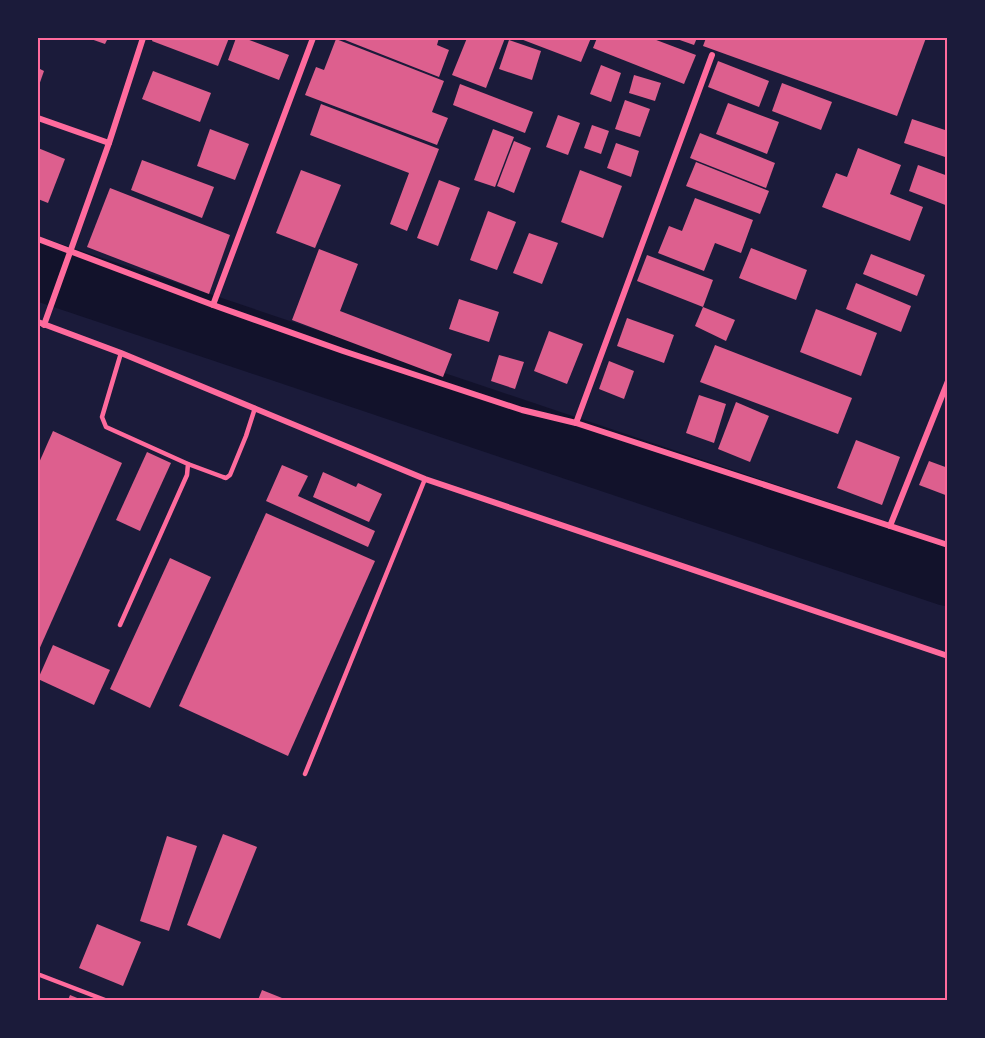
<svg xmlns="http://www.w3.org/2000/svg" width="985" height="1038" viewBox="0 0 985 1038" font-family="Mulish,sans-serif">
  <rect width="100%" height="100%" fill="#1b1b3a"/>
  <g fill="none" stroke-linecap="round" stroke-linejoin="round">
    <polyline stroke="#12122b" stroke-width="62" points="38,269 948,575"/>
  </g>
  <g fill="#dd5f8e">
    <polygon points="88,38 108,38 105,44"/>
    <polygon points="153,38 229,38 218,66 152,41"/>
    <polygon points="236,38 244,38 289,55 279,80 228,60"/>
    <polygon points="346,38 439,38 437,45 449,50 439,77 345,40"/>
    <polygon points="467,38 505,38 486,88 452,75"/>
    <polygon points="518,38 591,38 581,62"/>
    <polygon points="597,38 651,38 696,55 684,84 593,48"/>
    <polygon points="674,38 697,38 694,45"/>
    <polygon points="706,38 926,38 897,116 703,46"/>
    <polygon points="336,39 444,81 432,112 448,118 437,145 305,95 316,67 324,70"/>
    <polygon points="509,40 541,51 532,80 499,69"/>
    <polygon points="718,61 769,81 759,107 708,87"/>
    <polygon points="601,65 621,73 611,102 590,94"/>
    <polygon points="38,68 44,71 38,88"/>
    <polygon points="153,71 211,93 200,122 142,99"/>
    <polygon points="634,75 661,83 655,101 629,93"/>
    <polygon points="782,83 832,102 821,130 772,111"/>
    <polygon points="460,84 533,112 525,133 453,105"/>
    <polygon points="625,100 650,109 640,137 615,129"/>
    <polygon points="728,103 779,122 767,154 716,134"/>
    <polygon points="321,104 439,149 407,231 390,224 409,173 310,135"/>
    <polygon points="558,115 580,123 568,155 546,147"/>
    <polygon points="912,119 948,131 948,158 904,143"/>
    <polygon points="592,125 609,131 601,154 584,148"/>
    <polygon points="210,129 249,144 235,180 197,166"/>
    <polygon points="493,129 514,137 495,187 474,180"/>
    <polygon points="700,133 775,163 766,188 690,158"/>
    <polygon points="514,141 531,148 514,193 497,186"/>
    <polygon points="616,143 639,151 631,177 607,168"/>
    <polygon points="38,148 65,159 48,203 38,199"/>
    <polygon points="858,148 901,165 890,194 923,207 910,241 822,207 836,173 847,177"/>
    <polygon points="142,160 214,187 202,218 131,190"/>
    <polygon points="696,162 769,191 760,214 686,186"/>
    <polygon points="918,165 948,176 948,206 909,191"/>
    <polygon points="301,170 341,185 315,248 276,233"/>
    <polygon points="580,170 622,186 603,238 561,222"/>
    <polygon points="439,180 460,188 438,246 417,238"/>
    <polygon points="110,188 230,235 209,294 87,247"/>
    <polygon points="695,198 753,220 741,253 715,243 704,271 658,253 669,226 682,231"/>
    <polygon points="488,211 516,222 497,270 470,260"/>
    <polygon points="529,233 558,243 542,284 513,273"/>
    <polygon points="751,248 807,270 796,300 739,278"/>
    <polygon points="319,249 358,264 340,311 452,354 443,377 292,320"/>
    <polygon points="871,254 925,275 917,296 863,274"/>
    <polygon points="647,255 713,280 703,307 637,281"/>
    <polygon points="856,283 911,306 901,332 846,309"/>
    <polygon points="459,299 499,312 489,342 449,329"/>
    <polygon points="703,307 735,320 726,341 695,326"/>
    <polygon points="816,309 877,333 861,376 800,352"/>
    <polygon points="627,318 674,335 664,363 617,346"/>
    <polygon points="549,331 583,344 567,384 534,371"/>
    <polygon points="715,345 852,398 838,434 700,382"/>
    <polygon points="499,355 524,362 515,389 491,381"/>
    <polygon points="609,361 634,371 624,399 599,389"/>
    <polygon points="699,395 726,404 714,443 686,433"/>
    <polygon points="736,402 769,416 750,462 718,449"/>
    <polygon points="53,431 122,463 38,652 38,465"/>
    <polygon points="856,440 900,457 882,505 837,488"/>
    <polygon points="147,452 171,463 140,531 116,520"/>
    <polygon points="929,461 948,468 948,496 919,485"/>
    <polygon points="282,465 308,476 298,496 375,531 368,547 266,501"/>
    <polygon points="323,472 356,487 358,483 382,494 369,522 313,497"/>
    <polygon points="266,513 375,561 288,756 179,706"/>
    <polygon points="170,558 211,577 150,708 110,689"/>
    <polygon points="53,645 110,670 94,705 38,679"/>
    <polygon points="223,834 257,847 220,939 187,925"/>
    <polygon points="167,836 197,846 169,931 140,921"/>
    <polygon points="97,924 141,942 123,986 79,968"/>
    <polygon points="262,990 287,1000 258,1000"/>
    <polygon points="70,995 82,1000 68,1000"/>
  </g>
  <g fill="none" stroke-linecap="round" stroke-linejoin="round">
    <g stroke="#ff6b9d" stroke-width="4.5">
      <polyline points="188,464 223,477 226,478 230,475 246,436 255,408"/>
      <polyline points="120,625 187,475 188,464 106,427 102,417 121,353"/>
      <polyline points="305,774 425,479"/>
      <polyline points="40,975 105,1000"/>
    </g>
    <g stroke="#ff6b9d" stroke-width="6">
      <polyline points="38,118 109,143"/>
      <polyline points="38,239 213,305 343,351 522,410 576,423 948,545"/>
      <polyline points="213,305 313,38"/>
      <polyline points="38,322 121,353 425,479 948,656"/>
      <polyline points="44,325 109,143 143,38"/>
      <polyline points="576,423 712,55"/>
      <polyline points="890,526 948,381"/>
    </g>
  </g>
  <rect width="985" height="1038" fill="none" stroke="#1b1b3a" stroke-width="78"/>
  <rect x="39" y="39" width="907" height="960" fill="none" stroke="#ff6b9d" stroke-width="2"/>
</svg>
